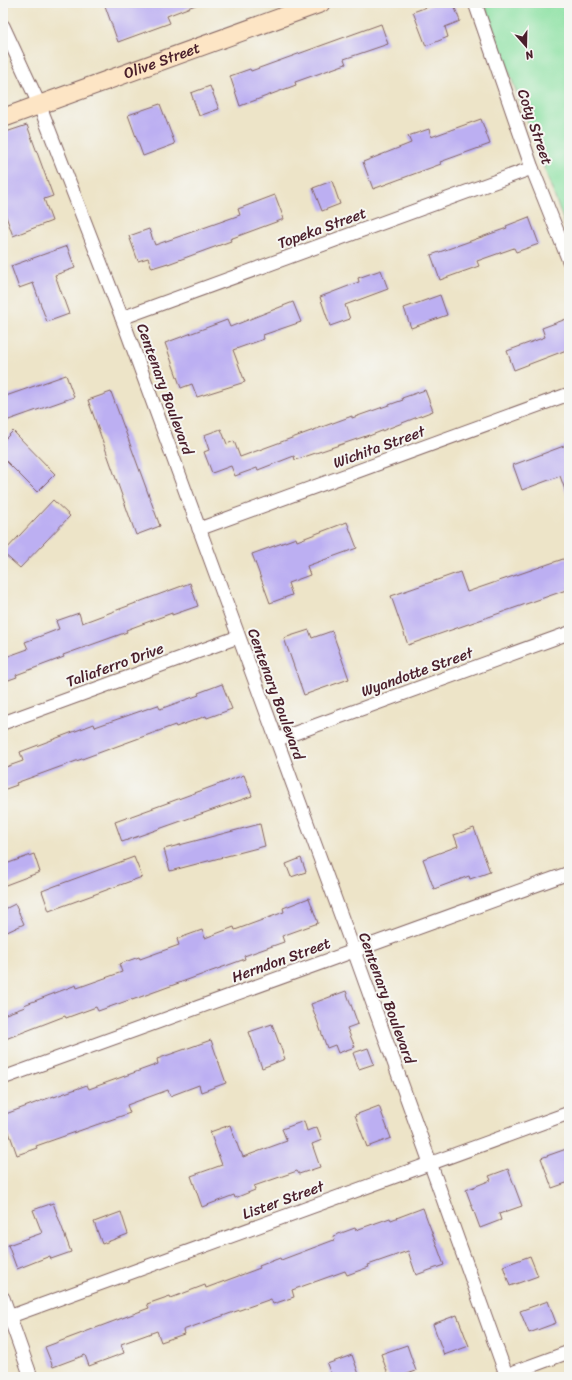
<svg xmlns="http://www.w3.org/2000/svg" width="572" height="1380" viewBox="0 0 572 1380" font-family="Sriracha,sans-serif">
  <rect width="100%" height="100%" fill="#f6f6f2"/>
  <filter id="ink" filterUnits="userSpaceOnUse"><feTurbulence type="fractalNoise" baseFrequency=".025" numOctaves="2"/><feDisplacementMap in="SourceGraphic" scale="8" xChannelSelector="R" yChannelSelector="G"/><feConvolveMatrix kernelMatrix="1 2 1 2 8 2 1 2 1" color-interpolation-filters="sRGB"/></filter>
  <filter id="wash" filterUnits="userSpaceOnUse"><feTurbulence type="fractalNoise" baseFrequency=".012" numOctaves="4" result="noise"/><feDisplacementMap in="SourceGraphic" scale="16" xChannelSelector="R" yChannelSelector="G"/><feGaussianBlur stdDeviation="0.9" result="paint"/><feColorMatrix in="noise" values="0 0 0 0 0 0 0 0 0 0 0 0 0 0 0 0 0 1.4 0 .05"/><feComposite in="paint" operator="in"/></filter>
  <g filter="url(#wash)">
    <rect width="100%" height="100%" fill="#ede4c8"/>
    <polygon fill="#8be1a3" stroke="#6a8067" points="484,3 569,3 569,236"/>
    <g id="blocks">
      <g fill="#bcaff2">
        <polygon points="104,3 198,3 198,4 167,16 170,23 118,42"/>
        <polygon points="438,3 453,3 460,21 445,27 448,37 426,46 413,12"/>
        <polygon points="381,24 388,44 344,59 346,64 295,82 296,85 240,106 230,76 250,69 251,71"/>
        <polygon points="210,86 219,109 199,116 191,93"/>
        <polygon points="160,104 175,144 143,156 128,115"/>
        <polygon points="481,119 490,144 440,162 441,164 373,189 363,162 411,143 408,136 429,129 431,137"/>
        <polygon points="27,125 53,196 44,199 52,221 13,236 3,208 3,133"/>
        <polygon points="332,181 340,204 322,211 313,188"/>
        <polygon points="275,195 284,219 230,239 231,241 168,264 168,263 152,268 148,258 138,261 129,236 149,229 155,245 240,215 238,209"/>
        <polygon points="529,217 539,244 516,252 514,248 477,261 479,266 440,280 431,255 507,228 506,226"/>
        <polygon points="67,246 75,268 55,275 69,314 47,322 33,283 19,288 11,266"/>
        <polygon points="381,270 388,289 345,305 350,319 330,326 320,297 359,282 358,278"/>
        <polygon points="440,295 447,315 411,328 404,308"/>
        <polygon points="293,302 301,322 263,335 264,339 233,350 245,382 197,397 192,384 181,388 165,343 227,320 230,327"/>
        <polygon points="569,318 569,349 514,370 507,351 545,337 542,328"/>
        <polygon points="66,375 74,397 3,422 3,397"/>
        <polygon points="425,390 433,411 369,436 369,435 295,460 294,456 258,470 257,468 235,476 231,466 212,473 204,452 209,450 204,435 221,429 227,444 234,441 240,457 352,416 352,418 403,400 402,398"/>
        <polygon points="111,392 160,526 136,535 88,400"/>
        <polygon points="13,431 55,474 37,492 3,458 3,441"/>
        <polygon points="569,444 569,498 568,498 560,476 522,490 513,465"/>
        <polygon points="53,500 70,516 20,568 3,553"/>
        <polygon points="347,522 357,548 307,566 310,575 288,583 292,595 270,603 252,554 296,538 297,541"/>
        <polygon points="569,557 569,589 408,645 391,596 460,572 467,592"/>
        <polygon points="190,583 198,606 172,615 172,613 126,630 127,632 63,655 64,657 16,675 17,677 3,682 3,658 28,649 25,642 59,629 56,621 79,613 82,623"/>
        <polygon points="309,630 312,638 332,631 349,679 304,695 284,638"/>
        <polygon points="222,684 232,709 207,718 206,716 176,727 175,725 16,783 17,785 3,790 3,768 23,761 20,752 94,724 95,727 158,705 160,709 199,695 198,693"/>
        <polygon points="244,775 252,796 122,842 115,822"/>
        <polygon points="260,824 265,846 170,871 164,849"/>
        <polygon points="474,828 490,872 470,879 469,876 434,889 423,859 458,846 454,835"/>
        <polygon points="34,854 40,872 3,886 3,865"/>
        <polygon points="134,857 142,877 49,911 42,891 55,886"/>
        <polygon points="301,858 306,872 291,877 286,864"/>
        <polygon points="309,898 318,923 282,936 284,942 244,956 245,959 132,1000 132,999 98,1011 96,1007 66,1018 65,1016 3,1040 3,1015 25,1007 24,1005 76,985 77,988 122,972 119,964 139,957 140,959 179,945 177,939 202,930 205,938 234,927 235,930 284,912 283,908"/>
        <polygon points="15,904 24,924 3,934 3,910"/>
        <polygon points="346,991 358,1024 347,1028 355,1047 338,1053 335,1045 327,1048 311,1004"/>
        <polygon points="272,1024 285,1059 262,1068 249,1032"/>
        <polygon points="211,1040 226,1083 201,1092 199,1085 170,1096 168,1090 127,1105 130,1113 36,1146 37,1148 17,1155 3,1115 54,1096 54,1097 87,1085 89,1089 158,1064 157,1059"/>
        <polygon points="368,1048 374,1064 359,1069 353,1053"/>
        <polygon points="379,1106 391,1138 367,1147 355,1115"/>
        <polygon points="304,1121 307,1131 317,1127 322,1140 312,1144 320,1167 299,1174 297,1171 254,1186 255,1190 235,1198 234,1195 202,1207 191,1176 222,1165 210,1132 230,1125 240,1152 241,1152 243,1157 287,1141 282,1129"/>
        <polygon points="569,1148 569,1182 552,1188 541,1158"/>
        <polygon points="508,1169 522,1206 499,1214 501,1220 480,1228 466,1190 491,1180 489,1176"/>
        <polygon points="53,1203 71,1252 51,1259 50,1256 17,1269 8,1245 42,1233 33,1210"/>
        <polygon points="423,1208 444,1265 416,1275 408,1251 368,1265 369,1267 347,1275 345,1271 292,1290 294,1297 273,1304 271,1299 183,1330 184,1334 161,1342 157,1331 121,1344 124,1353 89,1366 85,1355 53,1367 45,1347 149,1308 147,1304 170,1296 171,1298 205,1285 206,1288 260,1268 259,1266 280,1258 281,1260 334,1240 333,1236 355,1228 356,1230 390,1218 391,1220"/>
        <polygon points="121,1212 128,1234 102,1244 94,1222"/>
        <polygon points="530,1256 538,1276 510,1286 503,1266"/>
        <polygon points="548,1301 556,1323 529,1333 520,1311"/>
        <polygon points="457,1315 469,1346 444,1355 433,1324"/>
        <polygon points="407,1345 416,1371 399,1377 389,1377 381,1354"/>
        <polygon points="352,1355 360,1377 332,1377 327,1364"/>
      </g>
    </g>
  </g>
  <g filter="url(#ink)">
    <use href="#blocks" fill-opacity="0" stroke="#836462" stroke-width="1"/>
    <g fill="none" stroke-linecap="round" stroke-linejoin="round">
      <g stroke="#836462" stroke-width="15">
        <g id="street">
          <polyline points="475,3 532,168 569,261"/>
          <polyline points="3,26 39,104 122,318 354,951 507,1377"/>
          <polyline points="122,318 532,168"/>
          <polyline points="199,529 569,394"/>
          <polyline points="3,723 238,637"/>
          <polyline points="276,740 569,633"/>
          <polyline points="3,1078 569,873"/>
          <polyline points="3,1298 31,1377"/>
          <polyline points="3,1319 569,1113"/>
          <polyline points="501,1377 569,1352"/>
        </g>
      </g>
      <g stroke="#836462" stroke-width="20">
        <g id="secondary">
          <path id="s1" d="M3,118l318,-115"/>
        </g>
      </g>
      <use href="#street" stroke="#fff" stroke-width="13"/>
      <use href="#secondary" stroke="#fde5c5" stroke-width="18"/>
    </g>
  </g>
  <g text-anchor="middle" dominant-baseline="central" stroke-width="4" stroke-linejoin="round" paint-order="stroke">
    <g font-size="15" fill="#4a1f2b" stroke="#f6f6f2">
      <text stroke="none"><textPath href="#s1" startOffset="169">Olive Street</textPath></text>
      <text transform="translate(535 127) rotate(71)">Coty Street</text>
      <text transform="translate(322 228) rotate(-20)">Topeka Street</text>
      <text transform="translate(165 389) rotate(70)">Centenary Boulevard</text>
      <text transform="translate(379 447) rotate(-20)">Wichita Street</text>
      <text transform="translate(115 665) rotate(-20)">Taliaferro Drive</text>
      <text transform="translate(417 672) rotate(-20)">Wyandotte Street</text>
      <text transform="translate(276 694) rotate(70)">Centenary Boulevard</text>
      <text transform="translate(281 960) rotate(-20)">Herndon Street</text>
      <text transform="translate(387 998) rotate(70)">Centenary Boulevard</text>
      <text transform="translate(283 1200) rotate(-20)">Lister Street</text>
    </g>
  </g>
  <rect width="572" height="1380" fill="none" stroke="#f6f6f2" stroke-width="16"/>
  <g transform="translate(526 46) rotate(160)" stroke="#f6f6f2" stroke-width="3" paint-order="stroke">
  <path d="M0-3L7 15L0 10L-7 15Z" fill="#4a1f2b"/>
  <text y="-6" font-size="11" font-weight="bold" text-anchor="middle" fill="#4a1f2b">N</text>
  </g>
</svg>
